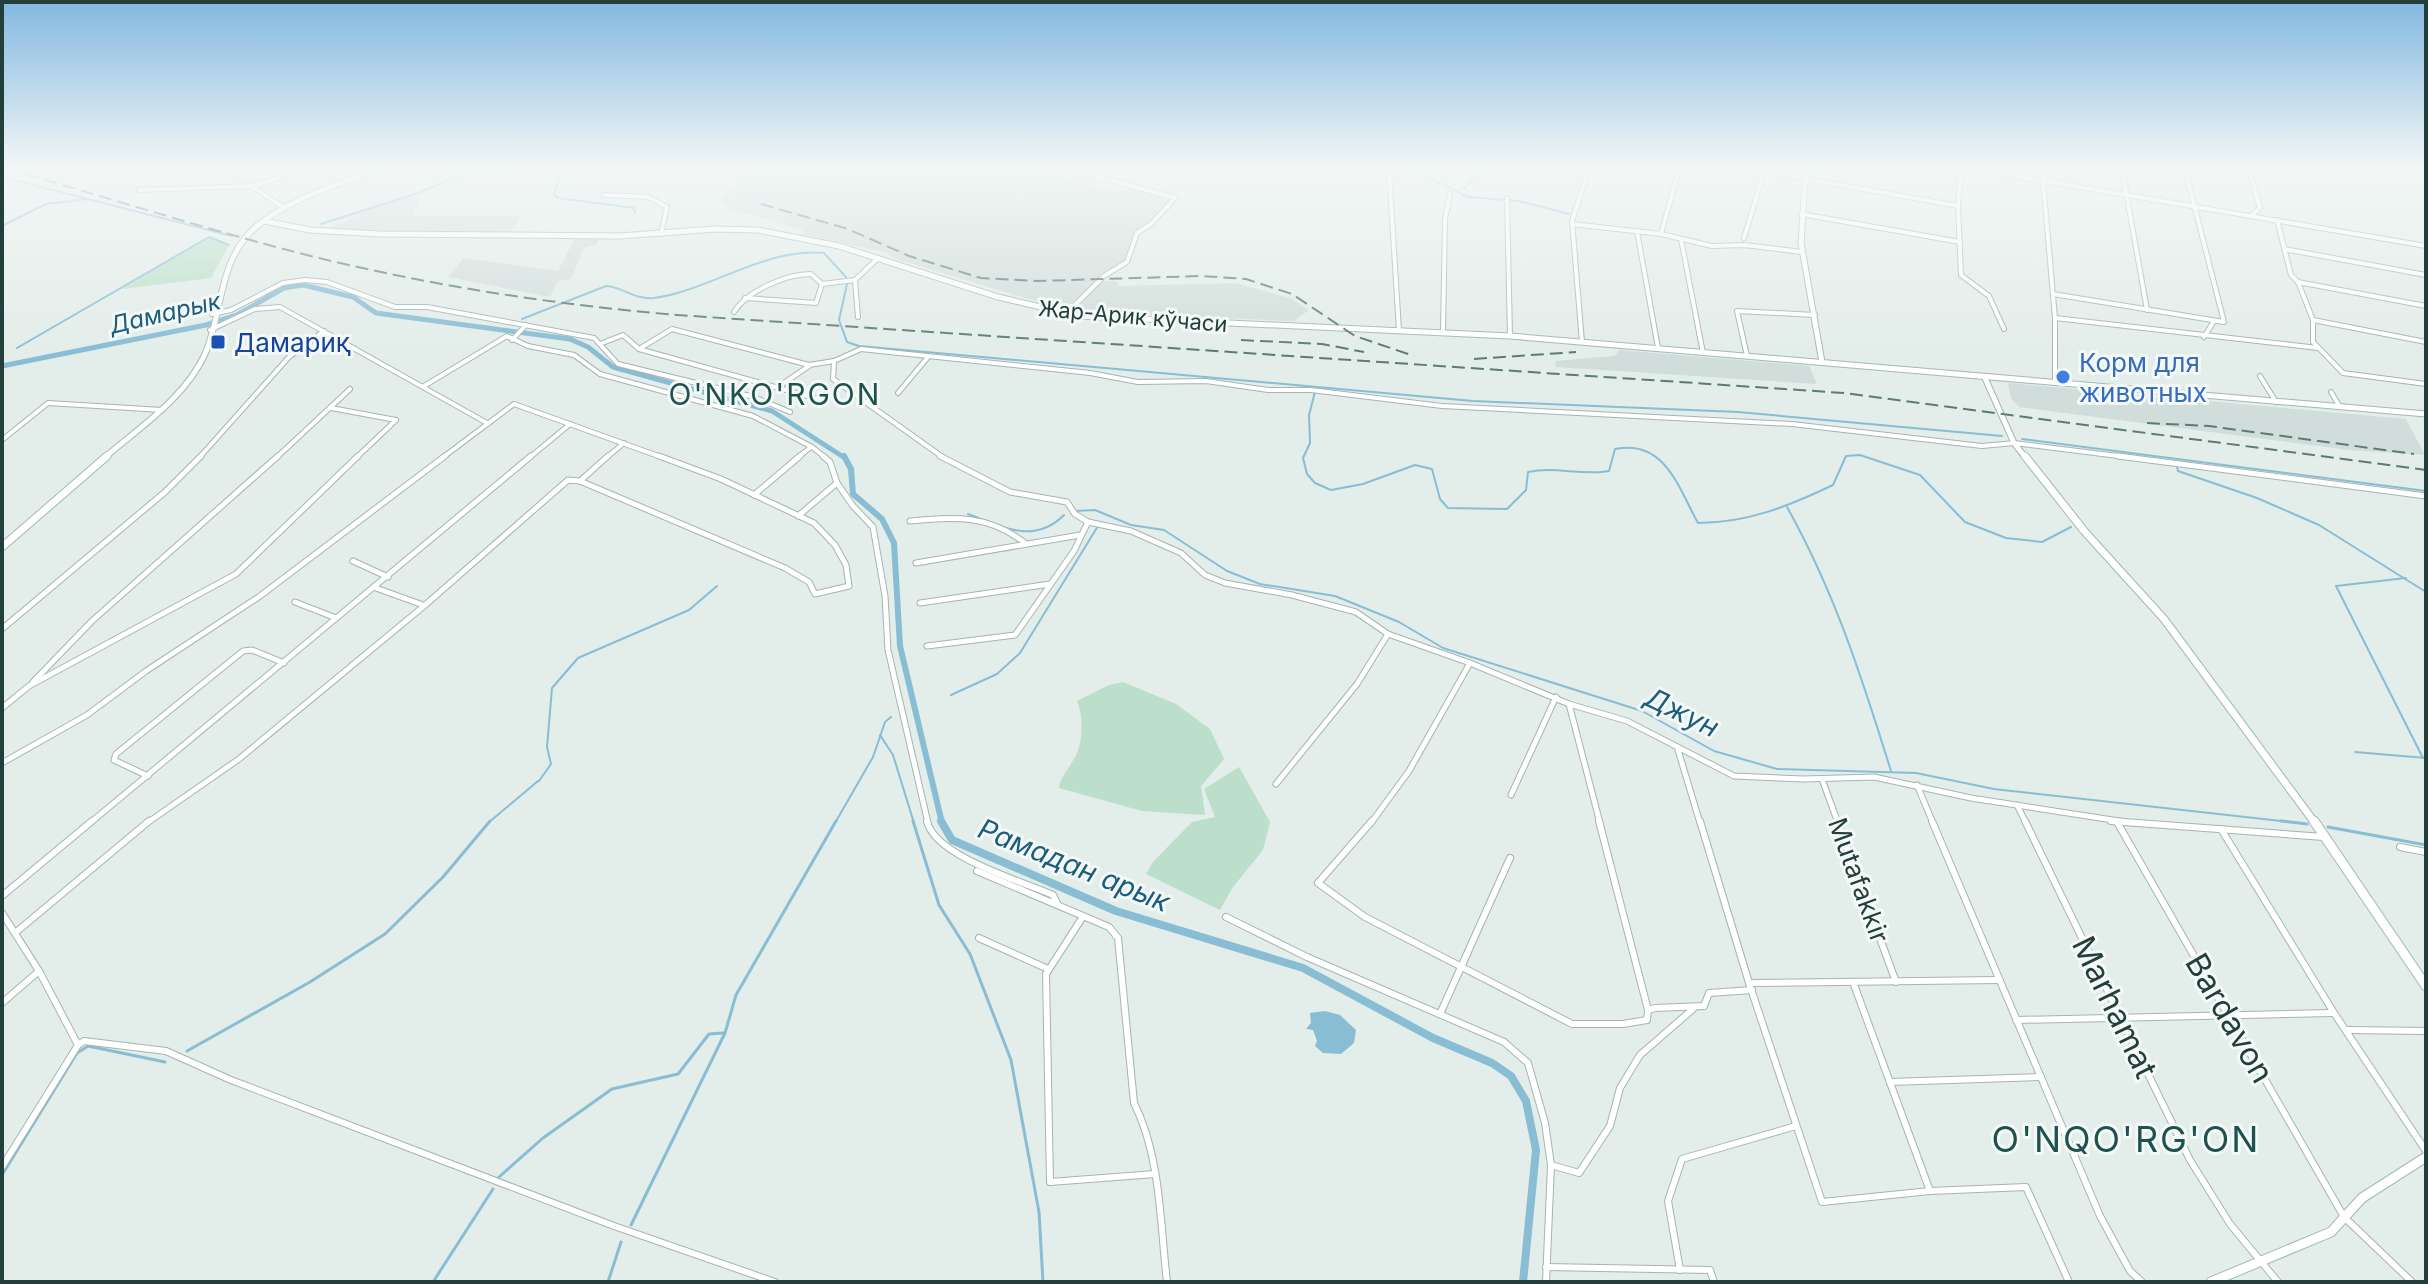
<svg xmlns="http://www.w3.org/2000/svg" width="2428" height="1284" viewBox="0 0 2428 1284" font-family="Inter,sans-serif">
  <rect width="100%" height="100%" fill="#e3edea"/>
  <g fill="#d1ddda">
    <polygon points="757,169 1026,169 1115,191 1129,188 1171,201 1137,233 1125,263 1101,276 1071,307 1042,303 895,259 887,253 802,234 804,230 727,208 719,200"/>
    <polygon points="422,192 413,216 520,216 510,232 318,231 346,222 367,210"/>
    <polygon points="575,238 599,239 596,245 584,248 571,279 558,281 550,297 448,277 464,258 558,271"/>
    <polygon points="1101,281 1117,281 1119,286 1236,283 1290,298 1309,310 1294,321 1073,312"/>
    <polygon points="1619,350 1809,366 1817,384 1556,367 1555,361 1615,356"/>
    <polygon points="2008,383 2406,419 2425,455 2349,450 2019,407 2011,398"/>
  </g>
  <g fill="#bbdfca">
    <polygon points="209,237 229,245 211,278 122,289"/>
    <path d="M1123,682l53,22 34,25 14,30 -23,27 4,29 -63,-4 -83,-23c2,-12 9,-18 15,-29 9,-15 10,-42 3,-58l32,-16z"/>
    <polygon points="1239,767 1270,822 1263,850 1233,887 1220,910 1146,874 1153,862 1192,822 1215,817 1204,789"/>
  </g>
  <polygon fill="#89bdd4" points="1325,1011 1340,1015 1356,1030 1354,1043 1341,1054 1323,1053 1315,1046 1317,1041 1313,1030 1306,1029 1311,1023 1310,1013"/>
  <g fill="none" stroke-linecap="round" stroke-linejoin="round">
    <g stroke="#89bdd4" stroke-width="2">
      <polyline points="562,169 554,195 558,198 634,208 635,213"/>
      <polyline points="1412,169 1468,197 1519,201 1569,214"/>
      <polyline points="2,177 232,236"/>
      <polyline points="1464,189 1481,169"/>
      <polyline points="321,224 418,193 470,171 490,174 519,169"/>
      <polyline points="2,226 46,204 87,199"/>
      <polyline points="847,284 839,320 847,342 859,346 1473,401 1738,412 2002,436"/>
      <path d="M522,319l84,-33c18,1 28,14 48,12 57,-8 112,-51 170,-45l22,24"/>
      <polyline points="17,348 209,237 229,245"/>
      <path d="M1315,392l-6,23 1,28 -7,15 4,16 8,9 16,7 32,-6 52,-19 17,4 8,30 8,9 59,1 19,-19 2,-18c27,-6 54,4 81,-1l6,-22c50,-10 63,38 83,74 49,0 91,-17 135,-38l13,-29 14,-1 60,20 45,47 41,16 36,4 29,-15"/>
      <polyline points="2022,439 2426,491"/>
      <polyline points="2177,467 2178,471 2257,498 2319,525 2426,592"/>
      <path d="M1787,507c48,86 75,171 104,264"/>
      <polyline points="1075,511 1095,510 1131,525 1164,530 1227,571 1260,584 1335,596 1399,622 1443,648 1642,711 1714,751 1777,769 1916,773 1994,789 2299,823"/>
      <path d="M968,514c35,13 66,31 96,1"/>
      <polyline points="2406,578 2336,586 2423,758"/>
      <polyline points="951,695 997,674 1020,653 1098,526"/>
      <polyline points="880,735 893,755 914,823"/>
      <polyline points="2355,752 2426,758"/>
      <polyline points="539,781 551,764 547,747 552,688 578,658 689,610 717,586"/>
      <polyline points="488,823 538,781"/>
      <polyline points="835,823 873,757 885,722 891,717"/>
    </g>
    <g stroke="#89bdd4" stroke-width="3">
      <polyline points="913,821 939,905 970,954 1011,1060 1039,1212 1043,1282"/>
      <polyline points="2281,821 2307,824"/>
      <polyline points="2328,827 2426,845"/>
      <polyline points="187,1051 310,982 385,934 443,877 490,821"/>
      <polyline points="2,1175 77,1053 88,1046 165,1062"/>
      <polyline points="499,1177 543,1138 612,1089 678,1074 709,1034 723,1033"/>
      <polyline points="631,1225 725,1033 736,995 836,821"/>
      <polyline points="433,1282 493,1189"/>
      <polyline points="608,1282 621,1242"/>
    </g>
    <polyline stroke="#89bdd4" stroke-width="5" points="2,366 206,325 237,315 284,288 303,285 353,297 376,313 570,339 588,347 613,367 772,411 845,458"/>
    <polyline stroke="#89bdd4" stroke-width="6" points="844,456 851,469 853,494 882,519 894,543 900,646 942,823"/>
    <polyline stroke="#89bdd4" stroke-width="8" points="941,821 952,840 1116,911 1303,968 1433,1038 1492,1063 1511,1076 1526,1101 1536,1150 1523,1282"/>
    <g stroke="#a5b5b2" stroke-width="6">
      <g id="street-far2">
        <polyline points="1389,169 1399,330"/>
        <polyline points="1751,169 1958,206"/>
        <polyline points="1961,169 1958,206 1961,275 1989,296 2004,329"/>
        <polyline points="1974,169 2426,246"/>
        <polyline points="2042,169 2055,318 2055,383"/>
        <polyline points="2122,169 2147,310"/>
        <polyline points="2249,169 2260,208 2252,215"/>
        <polyline points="253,187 284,208"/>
        <polyline points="139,190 252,186 278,178"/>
        <polyline points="604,195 648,197 667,207 661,234"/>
        <polyline points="1507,198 1510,336"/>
        <polyline points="1801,214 1960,242"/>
        <polyline points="2277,220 2291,275 2298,282 2313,320 2313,342 2343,373 2426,384"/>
        <polyline points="1572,224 1661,234 1712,246 1744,245 1802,252"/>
        <polyline points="1637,231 1658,348"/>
        <polyline points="1661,234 1679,169"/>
        <polyline points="1744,238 1764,172"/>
        <polyline points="1681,239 1703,353"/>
        <polyline points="2284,249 2426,275"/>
        <polyline points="2298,282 2426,306"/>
        <polyline points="2053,294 2224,322 2185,169"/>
        <polyline points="745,298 816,303 822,284"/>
        <path d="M734,312c13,-21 52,-38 77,-38l11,10 33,-4"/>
        <polyline points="212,314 231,310 283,283 305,280 327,282 395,307 427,307 594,338 618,364 754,397 790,412"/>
        <polyline points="1066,314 1104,276 1127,262 1137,233 1151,224 1175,198 1070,169"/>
        <polyline points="858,317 855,280 877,259"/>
        <polyline points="2055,318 2318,348"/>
        <polyline points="2313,320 2426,342"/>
        <polyline points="210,330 255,309 280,307 487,423"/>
        <polyline points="1443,332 1445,219 1450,194"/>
        <polyline points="2204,337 2214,321"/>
        <polyline points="512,340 526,325"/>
        <polyline points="1582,342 1572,221 1589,169"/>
        <polyline points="600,344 623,335 639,349 818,399"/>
        <polyline points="639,349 672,329 809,365 834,361 861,349 1090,373 1138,382 1206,381 1268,390 1311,390 1442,406 1792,424 1982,446 2014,443 2134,458"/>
        <polyline points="1747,356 1737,311 1815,315"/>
        <polyline points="834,361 833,379 944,458"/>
        <polyline points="2260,376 2276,402"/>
        <polyline points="781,385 809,366"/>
        <polyline points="424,386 507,336 528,346 574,355 600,374 753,416 812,447 826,458"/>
        <polyline points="2331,392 2340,407"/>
        <polyline points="898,393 928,357"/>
        <polyline points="331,408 396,420"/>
        <polyline points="2,440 48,403 162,410"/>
        <polyline points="199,458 289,357 324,331"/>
        <polyline points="276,458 350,389"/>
        <polyline points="356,458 396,420"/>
        <polyline points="442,458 514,404 664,458"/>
        <polyline points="529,458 570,424"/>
        <polyline points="606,458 624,443"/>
        <polyline points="797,458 811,447"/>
      </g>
    </g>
    <g stroke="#a5b5b2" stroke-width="7">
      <g id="street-far1">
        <polyline points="823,456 830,462 837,483 853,506 873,527 885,596 888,650 928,823"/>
        <polyline points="940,456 1010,492 1067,502 1075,514 1088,522 1131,531 1181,553 1205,575 1225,583 1292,595 1356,612 1388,634 1470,663 1569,704 1627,721 1734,776 1804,779 1874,777 1971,798 2132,823"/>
        <polyline points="2118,456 2426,496"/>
        <polyline points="580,481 608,456"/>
        <polyline points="754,495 800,456"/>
        <polyline points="798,516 837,483"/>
        <path d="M910,521c44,-5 79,-6 115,22"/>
        <polyline points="353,561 388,577"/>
        <polyline points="916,563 1080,535"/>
        <polyline points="376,588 423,605"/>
        <polyline points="295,602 336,618"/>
        <polyline points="920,603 1050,584"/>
        <polyline points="2,629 165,492 201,456"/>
        <polyline points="927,646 1015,635 1074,551 1088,522"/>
        <polyline points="33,682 92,621 278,456"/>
        <polyline points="1569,704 1600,823"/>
        <polyline points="2,708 29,686 236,574 358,456"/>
        <polyline points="1678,750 1700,823"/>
        <polyline points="2,763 87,715 146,671 260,596 445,456"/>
        <polyline points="148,776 114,760 116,754 243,651 252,650 284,663"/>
        <polyline points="1822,779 1838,823"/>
        <polyline points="1276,784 1357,684 1388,634"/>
        <polyline points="1917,785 1933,823"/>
        <polyline points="1511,795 1556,697"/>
        <polyline points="2017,805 2026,823"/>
        <polyline points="90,823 531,456"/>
        <polyline points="147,823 239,759 424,606 568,480 580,481 785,568 809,582 815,594 849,586 846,565 835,545 814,523 721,479 659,456"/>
        <polyline points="1371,823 1409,771 1470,663"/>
      </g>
    </g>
    <g stroke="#a5b5b2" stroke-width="8">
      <g id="street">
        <path d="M927,821c7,35 94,60 126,74l4,8"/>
        <polyline points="1372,821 1318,883 1365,917 1572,1024 1623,1024 1647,1020 1648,1010 1655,1008 1704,1006 1709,993 1752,990"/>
        <polyline points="1599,821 1648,1010"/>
        <polyline points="1700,821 1749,983 1822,1202 1930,1191 2026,1187 2069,1282"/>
        <polyline points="1837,821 1896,982"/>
        <polyline points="1932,821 2100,1216 2130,1271 2142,1282"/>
        <polyline points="2025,821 2190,1160 2230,1224 2278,1282"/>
        <polyline points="2111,821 2324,837"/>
        <polyline points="2117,822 2344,1217 2412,1282"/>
        <polyline points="2221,829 2334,1013 2426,1151"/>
        <polyline points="2400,847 2426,852"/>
        <path d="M977,871l132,56 9,11 16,165c27,54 26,120 33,179"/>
        <polyline points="2,896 92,821"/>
        <polyline points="2,913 39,971 78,1045"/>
        <polyline points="1226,917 1307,957 1504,1042 1528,1063 1545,1123 1551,1165 1546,1282"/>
        <polyline points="1082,918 1046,974 1050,1182 1155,1174"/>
        <polyline points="15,933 149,821"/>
        <polyline points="979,938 1048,969"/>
        <polyline points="1853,982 1930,1191"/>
        <polyline points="1749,983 1998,980"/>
        <polyline points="2,1003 39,971"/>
        <polyline points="1440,1014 1510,858"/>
        <polyline points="2016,1020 2333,1013"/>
        <polyline points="2348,1030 2426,1031"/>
        <polyline points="1890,1082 2041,1077"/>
        <polyline points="1551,1165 1579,1173 1610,1126 1620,1088 1640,1055 1693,1009"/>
        <polyline points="2,1167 78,1045 84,1041 166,1051 231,1080 614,1226 775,1282"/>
        <polyline points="1546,1267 1710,1270 1714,1282"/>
        <polyline points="1680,1270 1668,1201 1682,1159 1796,1126"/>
      </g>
    </g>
    <g stroke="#a1b9b4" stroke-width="7">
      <g id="secondary-far2">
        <polyline points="1806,169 1801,243 1822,362"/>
        <polyline points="264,221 310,230 379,234 620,236 715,229 758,230 839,246 998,297 1079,316 1510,336 2426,414"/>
        <polyline points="1985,378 2014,443 2026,458"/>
        <path d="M104,458c36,-31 81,-60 101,-104 19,-44 12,-94 52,-128 33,-28 81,-41 121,-57"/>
      </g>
    </g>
    <g stroke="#a1b9b4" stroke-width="9">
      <g id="secondary-far1">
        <polyline points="2025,456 2085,532 2164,619 2315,823"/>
        <polyline points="2,547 107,456"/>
      </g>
    </g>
    <g stroke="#a1b9b4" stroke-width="11">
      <g id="secondary">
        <polyline points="2314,821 2426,986"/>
        <polyline points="2211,1282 2331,1232 2362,1198 2426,1157"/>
      </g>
    </g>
    <use href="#street-far2" stroke="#fff" stroke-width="4"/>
    <use href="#street-far1" stroke="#fff" stroke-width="5"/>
    <use href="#street" stroke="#fff" stroke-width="6"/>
    <use href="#secondary-far2" stroke="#fff" stroke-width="5"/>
    <use href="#secondary-far1" stroke="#fff" stroke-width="7"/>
    <use href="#secondary" stroke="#fff" stroke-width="9"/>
    <g stroke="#5c7b77" stroke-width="2" stroke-dasharray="13 6" stroke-linecap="butt">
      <path d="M8,169c105,30 209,64 315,90 117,28 235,46 354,56l1167,78 582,77"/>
      <polyline points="761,204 848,229 909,256 981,278 1037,281 1201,276 1246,279 1292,294 1355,336 1414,356"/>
      <polyline points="1241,340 1322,344 1364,352"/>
      <polyline points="1474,359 1576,352"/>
      <polyline points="2147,423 2209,426 2414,454"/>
    </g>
  </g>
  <linearGradient id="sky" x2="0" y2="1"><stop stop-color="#82b8e0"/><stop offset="0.48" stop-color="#f2f7f6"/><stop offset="1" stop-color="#f2f7f6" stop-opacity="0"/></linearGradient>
  <rect width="2428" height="349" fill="url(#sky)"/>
  <rect fill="#1a4fb4" stroke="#f4f9f7" stroke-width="3" x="210" y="334" width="16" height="16" rx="4"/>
  <circle fill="#3f7fe0" stroke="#f4f9f7" stroke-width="3" cx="2063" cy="377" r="8"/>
  <g text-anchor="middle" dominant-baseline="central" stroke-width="6" stroke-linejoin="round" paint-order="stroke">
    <g font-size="22" fill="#223f3c" stroke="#f4f9f7">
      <text transform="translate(1133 316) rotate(5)">Жар-Арик кўчаси</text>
    </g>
    <g font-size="24" font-style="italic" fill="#1a5d7e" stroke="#f4f9f7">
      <text transform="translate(165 313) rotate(-13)">Дамарык</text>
    </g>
    <g font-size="26" fill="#164399" stroke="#f4f9f7" text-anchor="start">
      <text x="234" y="342">Дамариқ</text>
    </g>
    <g font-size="26" fill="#366cbe" stroke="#f4f9f7" text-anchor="start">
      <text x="2079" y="362">Корм для<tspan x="2079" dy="30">животных</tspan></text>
    </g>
    <g font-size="26" fill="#223f3c" stroke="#f4f9f7">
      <text transform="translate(1859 880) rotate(70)">Mutafakkir</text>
    </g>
    <g font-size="28" font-style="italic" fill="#1a5d7e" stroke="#f4f9f7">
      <text transform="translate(1682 712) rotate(26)">Джун</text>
      <text transform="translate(1074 865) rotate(22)">Рамадан арык</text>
    </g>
    <g font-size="30" letter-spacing="2" fill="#1d524e" stroke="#f4f9f7">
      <text x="775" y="394">O'NKO'RGON</text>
    </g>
    <g font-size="32" fill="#223f3c" stroke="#f4f9f7">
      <text transform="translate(2115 1007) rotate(64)">Marhamat</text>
      <text transform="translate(2230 1018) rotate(60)">Bardavon</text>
    </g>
    <g font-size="36" letter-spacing="2" fill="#1d524e" stroke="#f4f9f7">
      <text x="2126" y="1139">O'NQO'RG'ON</text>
    </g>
  </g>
  <rect width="2428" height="1284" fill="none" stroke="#223f3c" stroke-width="8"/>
</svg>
